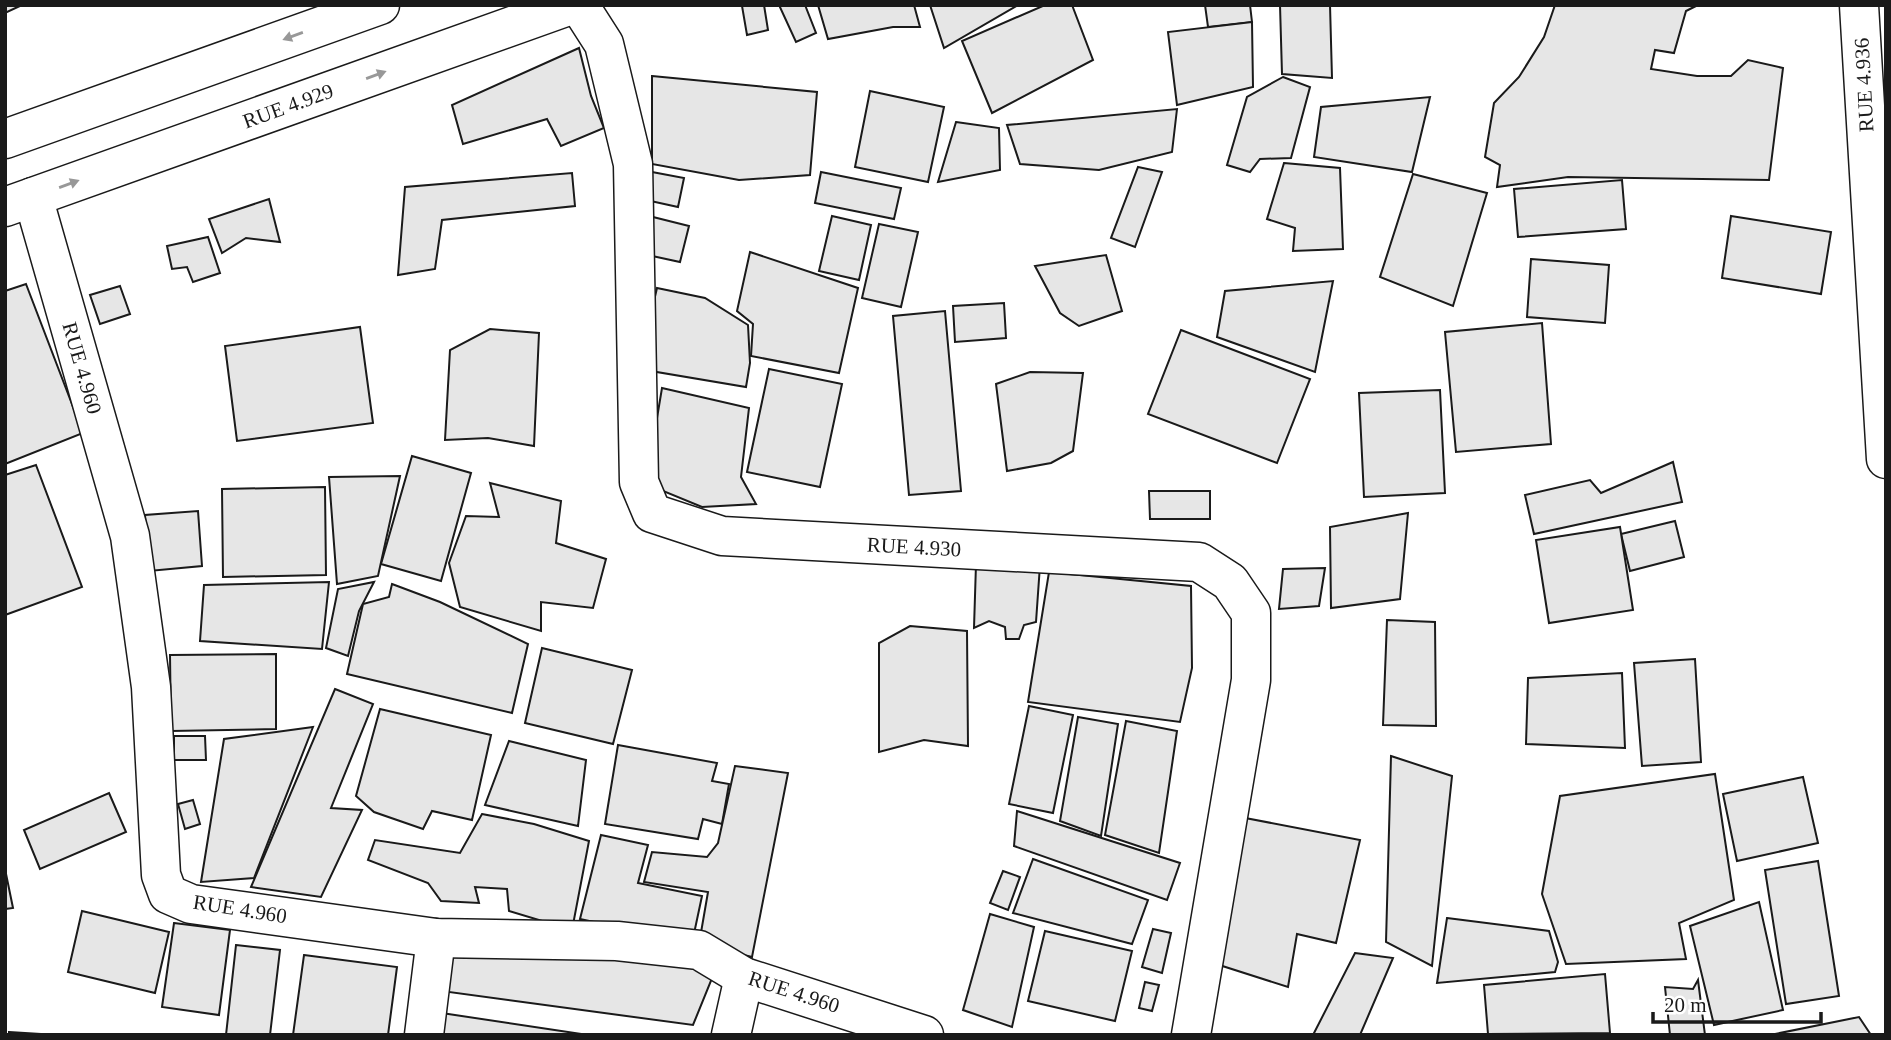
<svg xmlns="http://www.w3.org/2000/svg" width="1891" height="1040" viewBox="0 0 1891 1040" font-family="Georgia,serif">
  <rect width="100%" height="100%" fill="#fff"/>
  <g fill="#e6e6e6" stroke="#1a1a1a" stroke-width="2">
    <polygon points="5,5 22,5 5,13"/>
    <polygon points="764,5 768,30 747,35 742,6"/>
    <polygon points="779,5 805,5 816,33 796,42"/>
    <polygon points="818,5 914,5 920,27 893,27 828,39"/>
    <polygon points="930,5 1018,5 944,48"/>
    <polygon points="1045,5 1072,5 1093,60 992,113 962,41"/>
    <polygon points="1205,5 1250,5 1252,22 1208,27"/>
    <polygon points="1280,5 1330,5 1332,78 1282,74"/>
    <polygon points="1555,5 1698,5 1686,11 1674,53 1655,50 1651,69 1697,76 1731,76 1748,60 1783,68 1769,180 1568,177 1497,187 1500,165 1485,157 1494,103 1519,77 1544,37"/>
    <polygon points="1252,22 1253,87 1177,105 1168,32"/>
    <polygon points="579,48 591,96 604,128 561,146 547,119 463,144 452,105"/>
    <polygon points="652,76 817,92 810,175 739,180 652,164"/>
    <polygon points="1283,77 1310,87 1291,158 1260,159 1250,172 1227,165 1247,97"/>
    <polygon points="870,91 944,107 928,182 855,167"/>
    <polygon points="1430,97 1412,172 1314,157 1321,107"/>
    <polygon points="1177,109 1172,152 1099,170 1020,164 1007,125"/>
    <polygon points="956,122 999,128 1000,170 938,182"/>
    <polygon points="1284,163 1340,168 1343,249 1293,251 1295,228 1267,219"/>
    <polygon points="1138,167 1162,172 1135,247 1111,238"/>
    <polygon points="652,172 684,178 678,207 646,200"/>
    <polygon points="821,172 901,188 894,219 815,203"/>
    <polygon points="572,173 575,206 442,220 435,269 398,275 405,187"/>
    <polygon points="1413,174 1487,193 1453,306 1380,277"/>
    <polygon points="1622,180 1626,229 1518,237 1514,189"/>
    <polygon points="269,199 280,242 246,238 222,253 209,219"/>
    <polygon points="832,216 871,225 859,280 819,271"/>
    <polygon points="1731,216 1831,232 1821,294 1722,278"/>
    <polygon points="653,217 689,226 680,262 643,254"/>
    <polygon points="879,224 918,232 901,307 862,298"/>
    <polygon points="208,237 220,273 193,282 187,267 172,269 167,246"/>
    <polygon points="750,252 858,288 839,373 751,356 753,324 737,311"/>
    <polygon points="1106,255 1122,311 1079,326 1060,313 1035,266"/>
    <polygon points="1531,259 1609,265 1605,323 1527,317"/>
    <polygon points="1333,281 1315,372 1217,337 1225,291"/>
    <polygon points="26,284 83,433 5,464 5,291"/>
    <polygon points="120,286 130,314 100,324 90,295"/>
    <polygon points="657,288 705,298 748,325 750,363 746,387 651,371 641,357"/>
    <polygon points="1004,303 1006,338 955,342 953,306"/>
    <polygon points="945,311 961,491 909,495 893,316"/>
    <polygon points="1542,323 1551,444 1456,452 1445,332"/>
    <polygon points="360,327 373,423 237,441 225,346"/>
    <polygon points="490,329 539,333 534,446 488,438 445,440 450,350"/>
    <polygon points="1181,330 1310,379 1277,463 1148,414"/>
    <polygon points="769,369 842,384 820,487 747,472"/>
    <polygon points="1030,372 1083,373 1073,451 1051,463 1007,471 996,384"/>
    <polygon points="662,388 749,408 741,477 756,504 702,507 646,484"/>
    <polygon points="1440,390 1445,493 1364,497 1359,393"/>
    <polygon points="412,456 471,473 441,581 381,564"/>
    <polygon points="1673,462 1682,502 1534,534 1525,495 1590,480 1601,493"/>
    <polygon points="36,465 82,587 5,615 5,475"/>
    <polygon points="400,476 378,576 337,584 329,477"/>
    <polygon points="490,483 561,501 556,543 606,559 593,608 541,602 541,631 460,607 449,563 466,516 499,517"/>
    <polygon points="325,487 326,575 223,577 222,489"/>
    <polygon points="1149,491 1210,491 1210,519 1150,519"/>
    <polygon points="198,511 202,566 149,571 145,515"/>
    <polygon points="1408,513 1400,599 1331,608 1330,527"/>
    <polygon points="1675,521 1684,557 1630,571 1621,534"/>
    <polygon points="1620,527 1633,610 1549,623 1536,540"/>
    <polygon points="976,564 1040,565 1036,622 1024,625 1019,639 1006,639 1005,627 989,621 974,628"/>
    <polygon points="1325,568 1319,606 1279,609 1283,569"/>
    <polygon points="1049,572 1191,586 1192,668 1180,722 1028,702"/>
    <polygon points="329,582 322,649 200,641 204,585"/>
    <polygon points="374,582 359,611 348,656 326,648 338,589"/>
    <polygon points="392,584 440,602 528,644 512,713 347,674 363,604 389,597"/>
    <polygon points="1387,620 1435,622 1436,726 1383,725"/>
    <polygon points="910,626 967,631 968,746 924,740 879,752 879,643"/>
    <polygon points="542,648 632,670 613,744 525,723"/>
    <polygon points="276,654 276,729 171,731 170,655"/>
    <polygon points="1695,659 1701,762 1642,766 1634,663"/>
    <polygon points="1622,673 1625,748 1526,744 1528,678"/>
    <polygon points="335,689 373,704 331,808 362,810 321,897 251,887"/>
    <polygon points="1029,706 1073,715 1053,813 1009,804"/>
    <polygon points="380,709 491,735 472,820 432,811 423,829 374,812 356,796"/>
    <polygon points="1078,717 1118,724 1101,836 1060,821"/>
    <polygon points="1126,721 1177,731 1159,853 1105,835"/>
    <polygon points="313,727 254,878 201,882 224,739"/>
    <polygon points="174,736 205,736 206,760 174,760"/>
    <polygon points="509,741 586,760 578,826 485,805"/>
    <polygon points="618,745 717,763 712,781 729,784 722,824 703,819 698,839 605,824"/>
    <polygon points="1391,756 1452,776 1432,966 1386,942"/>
    <polygon points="735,766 788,773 752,957 699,944 708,892 644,882 652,852 707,857 718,843"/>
    <polygon points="1715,774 1734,900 1679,923 1686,959 1566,964 1542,894 1560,796"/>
    <polygon points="1803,777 1818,843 1737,861 1723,794"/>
    <polygon points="109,793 126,832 40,869 24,830"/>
    <polygon points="193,800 200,824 185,829 178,804"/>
    <polygon points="1017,811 1180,863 1167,900 1014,846"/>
    <polygon points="482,814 534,824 589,841 572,930 509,911 507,889 475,887 479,903 441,901 428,883 368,860 375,840 460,853"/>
    <polygon points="1240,817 1360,840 1336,943 1297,934 1288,987 1213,963"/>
    <polygon points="601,835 648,845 638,883 702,896 692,943 580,919"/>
    <polygon points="1033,859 1148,900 1132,944 1013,913"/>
    <polygon points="1818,861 1839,996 1786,1004 1765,870"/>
    <polygon points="5,869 13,908 5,909"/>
    <polygon points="1003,871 1020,877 1008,910 990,903"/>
    <polygon points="1759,902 1783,1010 1714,1025 1690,926"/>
    <polygon points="82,911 169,932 155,993 68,972"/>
    <polygon points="990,914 1034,927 1012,1027 963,1010"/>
    <polygon points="1447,918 1549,931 1558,962 1555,972 1437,983"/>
    <polygon points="174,923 230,930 219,1015 162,1007"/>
    <polygon points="1153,929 1171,933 1162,973 1142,967"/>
    <polygon points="1045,931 1132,951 1115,1021 1028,1001"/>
    <polygon points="236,945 280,950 270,1035 226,1035"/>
    <polygon points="437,948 717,966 693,1025 434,990"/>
    <polygon points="1355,953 1393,958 1360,1035 1313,1035"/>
    <polygon points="304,955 397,967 388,1035 293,1035"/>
    <polygon points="1605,974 1610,1033 1488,1034 1484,985"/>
    <polygon points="1698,980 1705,1035 1670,1035 1665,987 1693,989"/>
    <polygon points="1145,982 1159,985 1152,1011 1139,1008"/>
    <polygon points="435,1012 588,1035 432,1035"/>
    <polygon points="1859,1017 1871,1035 1770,1035"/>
    <polygon points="9,1032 57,1035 9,1035"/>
  </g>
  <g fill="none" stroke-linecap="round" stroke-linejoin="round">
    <g stroke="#1a1a1a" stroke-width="41">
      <g id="minor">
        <polyline points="579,5 604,44 633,164 639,482 652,513 722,536 1199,562 1230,582 1251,613 1251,680 1191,1035"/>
        <polyline points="1859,5 1886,459"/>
        <polyline points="33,197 130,536 151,687 161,875 168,894 191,904 436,938 617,941 699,950 744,977 924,1035"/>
        <polyline points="424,1035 436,938"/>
        <polyline points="731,1035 744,977"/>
      </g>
    </g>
    <g stroke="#1a1a1a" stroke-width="41">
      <g id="major">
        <polyline points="5,139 380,5"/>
        <polyline points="5,207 571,5"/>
      </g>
    </g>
    <use href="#minor" stroke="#fff" stroke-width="38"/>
    <use href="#major" stroke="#fff" stroke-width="38"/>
  </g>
  <defs><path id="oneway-solid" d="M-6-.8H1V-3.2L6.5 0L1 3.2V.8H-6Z" transform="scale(1.75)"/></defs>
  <g fill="#989898">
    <use href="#oneway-solid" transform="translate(293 36) rotate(160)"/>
    <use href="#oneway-solid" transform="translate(376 75) rotate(-20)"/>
    <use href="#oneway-solid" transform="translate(69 184) rotate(-20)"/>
  </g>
  <g text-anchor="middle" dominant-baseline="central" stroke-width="5" stroke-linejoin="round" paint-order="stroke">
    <g font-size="21" fill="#1a1a1a" stroke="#fff">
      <text transform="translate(1864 85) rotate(-93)">RUE 4.936</text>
      <text transform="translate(288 106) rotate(-20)">RUE 4.929</text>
      <text transform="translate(82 368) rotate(74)">RUE 4.960</text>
      <text transform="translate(914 547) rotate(3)">RUE 4.930</text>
      <text transform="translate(240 909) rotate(9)">RUE 4.960</text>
      <text transform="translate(794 992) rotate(18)">RUE 4.960</text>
    </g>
  </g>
  <rect width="1891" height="1040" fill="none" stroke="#1a1a1a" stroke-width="14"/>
  <path d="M1653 1012v10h168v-10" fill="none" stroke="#1a1a1a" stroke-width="3.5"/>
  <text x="1664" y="1012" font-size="21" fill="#1a1a1a" stroke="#ffffff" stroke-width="5" paint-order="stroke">20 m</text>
</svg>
